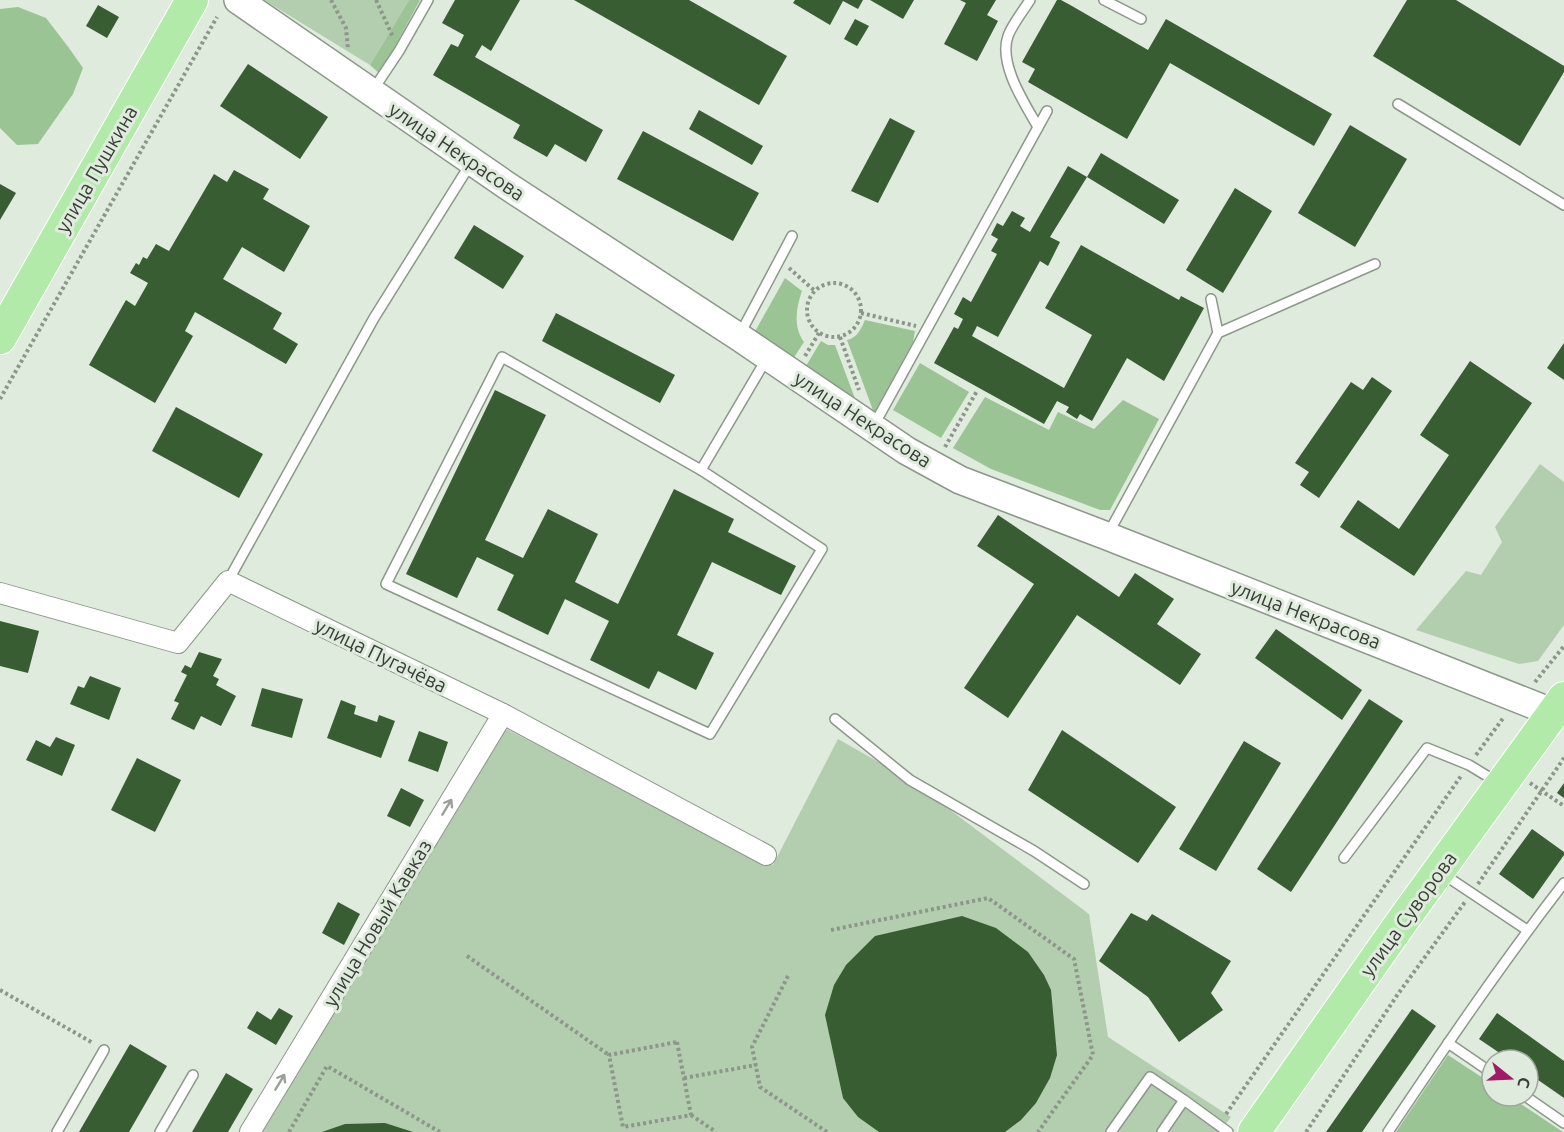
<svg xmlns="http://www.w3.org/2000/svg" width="1564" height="1132" viewBox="0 0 1564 1132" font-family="Ubuntu,sans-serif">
  <rect width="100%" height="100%" fill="#dfebdc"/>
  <g fill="#b3ceae">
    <polygon points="264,0 409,0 370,65"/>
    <polygon points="1540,464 1564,482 1564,625 1538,661 1519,664 1416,630 1466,571 1481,575 1502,542 1495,527"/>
    <polygon points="502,727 773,865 838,739 910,780 1089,914 1108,1037 1231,1117 1220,1132 253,1132"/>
  </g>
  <g fill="#9bc494">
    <polygon points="409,0 420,0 380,74 370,65"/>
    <polygon points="18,7 46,18 69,48 83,68 73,94 38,144 17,145 0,128 0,9"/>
    <path d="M785,278l17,13c-6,17 -9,36 2,51l-13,20 -38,-27z"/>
    <path d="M865,320l50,11 -2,11 -39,71 -27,-73c10,-2 14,-11 18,-20z"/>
    <polygon points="821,341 828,345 835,345 860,412 803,371"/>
    <polygon points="920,363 969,392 941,438 893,410"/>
    <polygon points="985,397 1049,430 1058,412 1094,429 1123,400 1159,419 1110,510 1100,510 991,469 953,448"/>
    <polygon points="1448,1055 1492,1084 1492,1096 1509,1096 1563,1132 1396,1132"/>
  </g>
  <g fill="#385d33">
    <polygon points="455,0 520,0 491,51 482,45 475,57 603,130 586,162 555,144 547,157 513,138 520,125 433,75 451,44 458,47 464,35 442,23"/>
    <polygon points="574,0 689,0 787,56 759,105"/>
    <polygon points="795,0 863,0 858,9 843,1 830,25 793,3"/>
    <polygon points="870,0 914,0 903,19"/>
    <polygon points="960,0 996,0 987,15 998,21 977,61 944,44 966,3"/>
    <polygon points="1057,0 1061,0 1072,6 1148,50 1166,19 1332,114 1314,146 1170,63 1127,139 1028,82 1035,69 1022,62"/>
    <polygon points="1407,0 1456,0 1564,66 1564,72 1520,146 1373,56"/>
    <polygon points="98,5 119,17 107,38 86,26"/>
    <polygon points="855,19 869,26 857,46 844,39"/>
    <polygon points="248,64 328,117 300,159 220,106"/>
    <polygon points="699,110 763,146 752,165 689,129"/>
    <polygon points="890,118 915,131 878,203 851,191"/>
    <polygon points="1350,125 1407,159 1355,247 1298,213"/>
    <polygon points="643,131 759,193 733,241 617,179"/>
    <polygon points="1101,153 1179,200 1164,224 1087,177 1050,237 1060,242 1048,266 1040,261 998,337 977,326 972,336 1064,388 1092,335 1045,308 1081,245 1179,300 1181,296 1204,308 1164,381 1127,358 1092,421 1080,414 1077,419 1066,412 1069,407 1057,401 1044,424 934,363 954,327 958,329 963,319 954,314 963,297 971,302 997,254 991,251 998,239 991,235 997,223 1003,226 1012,211 1025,218 1020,226 1030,232 1068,166 1087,177"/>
    <polygon points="234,170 269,189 263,199 310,226 284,272 242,247 223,279 282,313 273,329 298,344 286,364 195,312 185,331 193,336 155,403 89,365 126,300 135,306 148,283 130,273 136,263 139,265 143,257 147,259 156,244 169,251 214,174 227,182"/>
    <polygon points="0,184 16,193 0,220"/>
    <polygon points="1235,188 1272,211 1223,293 1186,270"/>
    <polygon points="474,225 524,256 503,289 454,258"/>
    <polygon points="556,313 675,375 660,403 542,341"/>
    <polygon points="1564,343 1564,380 1547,368"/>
    <polygon points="1470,361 1532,403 1414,576 1340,527 1358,500 1399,529 1449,455 1420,435"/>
    <polygon points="1372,377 1392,391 1319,498 1300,485 1309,472 1295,463 1351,382 1363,390"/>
    <polygon points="495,390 546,415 485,540 523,558 548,509 598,534 575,582 618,604 674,489 734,519 728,532 796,566 781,595 712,562 677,635 714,653 696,690 658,671 649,689 590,660 609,621 565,599 548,635 497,610 514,575 477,557 457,598 406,574"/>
    <polygon points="176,407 263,454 239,498 152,451"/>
    <polygon points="998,515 1119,597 1135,573 1174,599 1157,624 1201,654 1180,685 1077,615 1008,718 964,688 1034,584 977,546"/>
    <polygon points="0,621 39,631 28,673 0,666"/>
    <polygon points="1276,629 1362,690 1342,720 1255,658"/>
    <polygon points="199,652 222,659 213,676 219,679 216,685 236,696 221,726 201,716 194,730 171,719 179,703 174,701 187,675 181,672 185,665 191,668"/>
    <polygon points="90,676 121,688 109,720 70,704 78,686 84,688"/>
    <polygon points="262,688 303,699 292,738 251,726"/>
    <polygon points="1369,699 1403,721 1291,892 1257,869"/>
    <polygon points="341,700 356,706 354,714 377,722 379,715 395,721 381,758 327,738"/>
    <polygon points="1062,730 1176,807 1138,863 1028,790"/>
    <polygon points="419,731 448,742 438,772 408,761"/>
    <polygon points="56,737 75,745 62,776 26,760 36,740 50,747"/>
    <polygon points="1244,741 1281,763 1216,871 1179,849"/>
    <polygon points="137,758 181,780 155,832 111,810"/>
    <polygon points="1564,783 1564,798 1557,793"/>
    <polygon points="401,788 424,800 410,827 387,816"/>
    <polygon points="1532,829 1564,852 1564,855 1533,899 1499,874"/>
    <polygon points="338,902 360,914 344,945 322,933"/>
    <polygon points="1131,913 1147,921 1152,914 1231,961 1211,993 1223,1010 1179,1042 1148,997 1099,961"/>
    <polygon points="962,916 996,928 1028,952 1044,975 1051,990 1057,1055 1050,1078 1036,1103 1021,1120 1005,1132 879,1132 858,1117 843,1098 825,1015 834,985 846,965 875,936"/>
    <polygon points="279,1008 293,1016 276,1045 247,1028 257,1011 271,1020"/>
    <polygon points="1412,1009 1436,1026 1362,1132 1326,1132"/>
    <polygon points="1497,1013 1564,1061 1564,1098 1528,1073 1528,1060 1510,1060 1479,1039"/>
    <polygon points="130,1044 167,1066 129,1132 79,1132"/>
    <polygon points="226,1073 253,1089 228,1132 192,1132"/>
    <polygon points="385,1123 413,1132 322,1132 345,1124"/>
  </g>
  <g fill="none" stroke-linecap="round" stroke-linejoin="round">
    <g stroke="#8c988a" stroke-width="12">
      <g id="lane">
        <path d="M1030,0c-7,11 -18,25 -22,36 -10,28 17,68 30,91"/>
        <polyline points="1104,0 1141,19"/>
        <polyline points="373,90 399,51 428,0"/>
        <polyline points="1398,104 1564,205"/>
        <polyline points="1211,299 1218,333"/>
        <polyline points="740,334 792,236"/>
        <polygon points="502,357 701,470 822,549 710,734 386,584"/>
        <polyline points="874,425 1047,111"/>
        <polyline points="701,470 767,358"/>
        <polyline points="1108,534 1218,333 1375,264"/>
        <polyline points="228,581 374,318 471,163"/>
        <polyline points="835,719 910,780 1034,851 1084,884"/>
        <polyline points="1344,858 1427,748 1469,765 1497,782"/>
        <polyline points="1443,874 1527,930"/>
        <polyline points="1448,1043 1492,1073"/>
        <polyline points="1525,1096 1564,1123"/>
        <polyline points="57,1132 104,1050"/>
        <polyline points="160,1132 193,1075"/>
        <polyline points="1111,1132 1150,1077 1184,1100 1228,1132"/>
        <polyline points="1162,1132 1184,1100"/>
        <path d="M1388,1132c57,-85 114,-169 176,-249"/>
      </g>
    </g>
    <g stroke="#8c988a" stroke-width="22">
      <g id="street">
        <polyline points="0,593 178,643 228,581 503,714 766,855"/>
        <polyline points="250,1132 503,714"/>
      </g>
    </g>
    <g stroke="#8c988a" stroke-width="30">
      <polyline id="secondary" points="238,0 506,185 739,337 907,451 960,480 1107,536 1554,713"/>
    </g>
    <g stroke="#fff" stroke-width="34">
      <g id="primary">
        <polyline points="0,338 192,0"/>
        <polyline points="1254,1132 1403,920 1564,698"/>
      </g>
    </g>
    <g stroke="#8d968b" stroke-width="4" stroke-dasharray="3 3" stroke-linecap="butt">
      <polyline points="331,0 346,28 348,49"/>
      <polyline points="376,0 393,37"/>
      <polyline points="789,268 815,291"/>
      <circle cx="834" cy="310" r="27"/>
      <polyline points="861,313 916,326"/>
      <polyline points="840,337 859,390"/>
      <polyline points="805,356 819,333"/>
      <polyline points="0,399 217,17"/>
      <polyline points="945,447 977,391"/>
      <polyline points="1535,682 1564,646"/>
      <polyline points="1476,755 1504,717"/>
      <polyline points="1530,783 1564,806"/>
      <polyline points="1478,884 1564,758"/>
      <polyline points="831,930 988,898 1074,959 1093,1055 1038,1132"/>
      <polyline points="467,956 609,1055"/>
      <polyline points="788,976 752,1047 760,1087 827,1132"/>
      <polyline points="0,990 93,1043"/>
      <polygon points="677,1042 691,1115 623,1127 609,1055"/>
      <polyline points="684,1078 756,1065"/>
      <polyline points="1226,1114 1461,776"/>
      <polyline points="691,1115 716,1132"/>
      <polyline points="289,1132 327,1066 440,1132"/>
      <polyline points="1306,1132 1398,994 1465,902"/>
    </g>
    <use href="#lane" stroke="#fff" stroke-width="9"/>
    <use href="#street" stroke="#fff" stroke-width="20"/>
    <use href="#secondary" stroke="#fff" stroke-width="27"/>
    <use href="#primary" stroke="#b2eba9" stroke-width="32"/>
  </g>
  <defs><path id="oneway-shaft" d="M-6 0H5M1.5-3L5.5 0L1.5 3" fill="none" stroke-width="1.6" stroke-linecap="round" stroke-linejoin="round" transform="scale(1.5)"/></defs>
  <g stroke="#9c9e9c">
    <use href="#oneway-shaft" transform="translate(447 807) rotate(-59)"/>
    <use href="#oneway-shaft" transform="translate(280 1082) rotate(-59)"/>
  </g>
  <g text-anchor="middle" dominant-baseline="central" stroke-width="6" stroke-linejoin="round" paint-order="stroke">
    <g font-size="20" fill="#393e38" stroke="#dfebdc">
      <text transform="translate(457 151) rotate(34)">улица Некрасова</text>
      <text transform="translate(96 169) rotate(-60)">улица Пушкина</text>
      <text transform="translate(863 419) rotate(33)">улица Некрасова</text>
      <text transform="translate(1306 614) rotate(21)">улица Некрасова</text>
      <text transform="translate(381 655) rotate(26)">улица Пугачёва</text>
      <text transform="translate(1408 914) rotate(-54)">улица Суворова</text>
      <text transform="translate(377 923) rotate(-59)">улица Новый Кавказ</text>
    </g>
  </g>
  <g transform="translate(1510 1078) rotate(108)"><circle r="28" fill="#dfebdc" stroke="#9da69a" stroke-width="1.5"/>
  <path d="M0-4.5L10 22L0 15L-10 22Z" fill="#a01a69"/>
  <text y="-9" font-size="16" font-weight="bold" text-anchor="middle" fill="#393e38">С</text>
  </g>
</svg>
